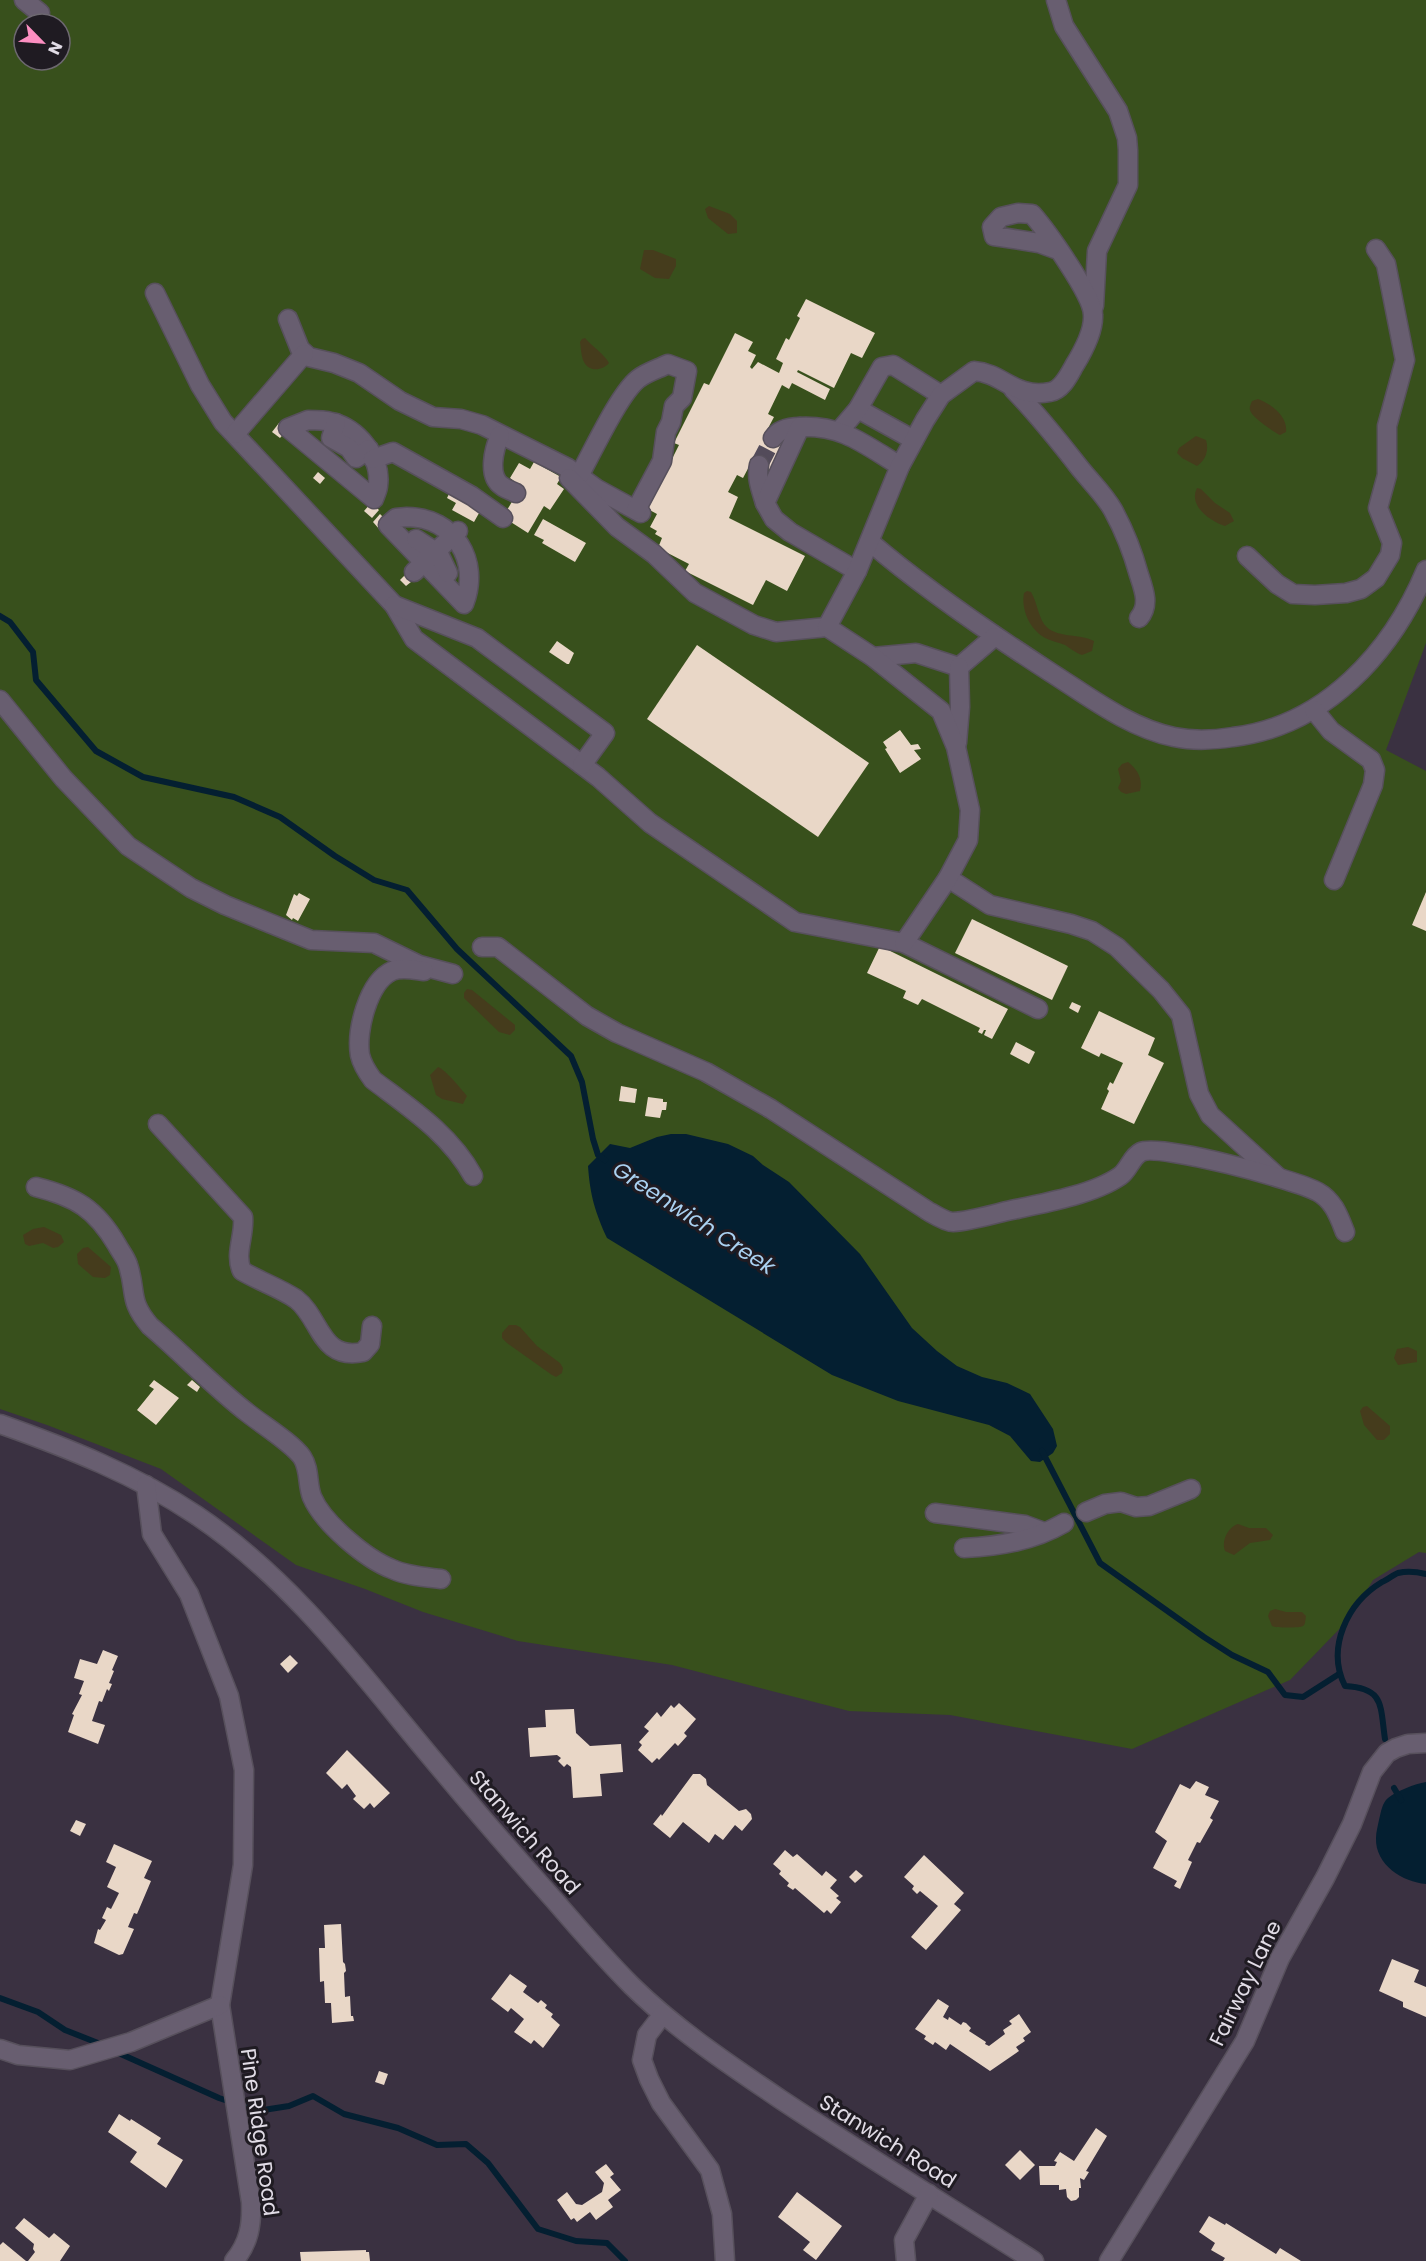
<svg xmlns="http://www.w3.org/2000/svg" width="1426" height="2261" viewBox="0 0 1426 2261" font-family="Poppins,sans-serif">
  <rect width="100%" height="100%" fill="#3a3141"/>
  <path fill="#38501c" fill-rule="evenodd" d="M0,0h1426v643l-40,107 40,21v782l-7,-1 -46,28 -23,38 -60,62 -158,69 -182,-34 -101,-4 -177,-46 -154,-24 -95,-29 -58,-23 -69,-24 -135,-96 -114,-44 -47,-16zM24,24h36v36h-36z"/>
  <g fill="#453c1c">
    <polygon points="709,206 730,214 737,221 737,233 728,234 708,218 705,209"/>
    <polygon points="644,250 653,250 676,259 676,266 669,279 655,278 640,269"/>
    <path d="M585,338c6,7 21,18 24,25 -7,8 -20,9 -25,-1 -3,-6 -3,-14 -4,-20l2,-3z"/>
    <path d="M1258,399c13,5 30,17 28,33l-6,3c-6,-3 -29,-18 -30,-25 -1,-3 1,-6 2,-9z"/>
    <path d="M1196,436l10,4c3,10 0,20 -9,26l-15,-8 -5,-5 2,-5z"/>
    <path d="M1197,488l4,1 14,14 15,10 4,8 -9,5c-15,-5 -37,-20 -28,-38z"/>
    <path d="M1027,591l4,1c6,10 7,23 13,32 11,15 35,9 50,17l-2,10 -10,4c-6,-2 -11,-6 -17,-10 -7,-3 -16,-4 -23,-9 -13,-9 -21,-27 -18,-43z"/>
    <path d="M1128,762c10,8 15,17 12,29l-14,3 -5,-2 -3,-4 3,-7 -3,-12 4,-5z"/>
    <polygon points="467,989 472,990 515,1025 515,1030 510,1035 499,1032 464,998 464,993"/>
    <path d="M438,1067c8,3 23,22 29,29l-4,8 -21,-5 -6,-4 -6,-20z"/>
    <polygon points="44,1227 61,1235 64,1242 58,1247 53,1248 43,1243 29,1246 25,1244 23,1235 33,1229"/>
    <polygon points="88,1247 111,1267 110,1275 105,1278 93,1277 78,1264 77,1254 83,1248"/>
    <polygon points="509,1325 516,1325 520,1327 537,1346 560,1363 563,1368 562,1373 556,1377 552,1375 507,1343 502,1338 502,1333"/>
    <polygon points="1408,1347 1417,1351 1417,1362 1398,1365 1394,1358 1397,1349"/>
    <polygon points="1367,1406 1390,1426 1390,1434 1384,1440 1377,1440 1364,1425 1360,1411 1363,1407"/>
    <path d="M1238,1524l11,4h17l7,7 -3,5 -20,3 -16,12 -9,-4c-4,-10 3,-24 13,-27z"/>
    <path d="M1275,1609l11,3h16l4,4c-1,4 0,8 -3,10 -3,2 -27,2 -31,0l-4,-10 2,-5z"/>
  </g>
  <g fill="#041f31">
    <path d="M671,1134h15l42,10 25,12 10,9 26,17 71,72 52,74 25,23 20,15 25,11 25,6 23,11 23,35 4,17 -4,7 -13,9 -9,-1 -21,-25 -21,-11 -91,-24 -66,-26 -225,-137c-12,-26 -17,-43 -19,-72l22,-22 20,4 27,-11z"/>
    <path d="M1426,1782v102c-23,-2 -51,-19 -50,-46 0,-6 2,-13 3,-18 2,-8 3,-17 9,-22 8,-7 27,-14 38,-16z"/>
  </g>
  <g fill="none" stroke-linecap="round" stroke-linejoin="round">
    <g stroke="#041f31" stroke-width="6">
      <polyline points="0,616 10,622 33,652 36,680 96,751 143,777 234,797 280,817 335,856 374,880 407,890 457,949 571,1056 582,1082 593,1139 598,1155 605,1160"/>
      <polyline points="1042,1451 1100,1563 1204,1637 1232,1655 1268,1672 1285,1695 1303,1697 1339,1674"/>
      <path d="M1385,1739c-5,-33 0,-51 -40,-53 -19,-38 2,-83 37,-104 5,-2 11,-7 16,-9 8,-2 20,-1 28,1"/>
      <polyline points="1394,1788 1401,1800"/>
      <polyline points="0,1998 38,2012 65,2030 103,2045"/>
      <polyline points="114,2051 219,2098 257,2111 289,2106 313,2096 344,2114 398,2128 437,2145 466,2144 488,2163 538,2229 576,2241 607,2243 625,2261"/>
    </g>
  </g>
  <g fill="#e9d7c7">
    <polygon points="806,299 875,333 862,358 851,353 834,388 798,370 797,372 830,389 825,400 792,383 789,389 782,385 768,414 774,417 765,434 784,443 770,470 752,461 743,478 737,475 728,492 738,497 729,518 805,556 787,591 766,580 753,605 685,571 689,564 658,548 662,538 655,534 657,531 650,527 657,514 644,507 655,493 679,445 674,443 704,383 709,385 735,333 753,342 748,351 756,355 750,367 752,369 758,362 779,373 783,363 776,359 786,338 789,340 800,318 797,316"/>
    <polygon points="279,423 287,430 280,438 272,432"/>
    <polygon points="534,462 561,477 557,484 564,489 550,510 544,506 528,533 503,517 517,493 509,489 514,481 510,478 519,463 530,469"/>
    <polygon points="318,472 325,478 320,484 313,478"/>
    <polygon points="451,490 483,506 474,522 452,510 456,503 447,498"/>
    <polygon points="371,503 379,510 372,518 364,511"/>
    <polygon points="380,514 388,522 380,530 373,522"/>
    <polygon points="543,519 586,543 575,562 542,543 544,540 534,535"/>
    <polygon points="405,575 411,582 406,586 400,580"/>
    <polygon points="557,641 574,653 569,664 567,664 549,652"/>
    <polygon points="697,645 869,763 818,837 647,719"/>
    <polygon points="900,730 911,745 918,744 921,749 914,750 921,759 900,773 885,749 887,748 883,742"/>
    <polygon points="1426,892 1426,931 1412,925"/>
    <polygon points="299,893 310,899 298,921 293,918 292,920 286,915 294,894 297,896"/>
    <polygon points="972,919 1068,966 1052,1000 955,953"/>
    <polygon points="880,946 1008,1009 992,1039 984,1035 986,1030 984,1030 982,1034 978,1032 980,1028 922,999 918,1005 903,998 906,991 867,973"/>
    <polygon points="1072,1002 1081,1006 1078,1013 1069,1008"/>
    <polygon points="1099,1011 1155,1038 1148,1055 1164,1063 1134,1124 1101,1109 1109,1091 1107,1089 1110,1082 1113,1084 1123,1063 1101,1053 1099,1057 1081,1048"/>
    <polygon points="1016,1042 1035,1052 1029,1064 1010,1054"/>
    <polygon points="621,1086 637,1089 635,1103 619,1101"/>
    <polygon points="648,1097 663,1099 663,1102 667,1102 666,1110 662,1110 660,1118 645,1116"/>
    <polygon points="154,1380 179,1398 156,1425 137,1410 154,1389 149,1386"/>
    <polygon points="192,1380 200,1387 197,1392 187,1385"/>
    <polygon points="103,1650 118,1656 112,1670 114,1671 109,1683 112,1684 109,1691 107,1689 102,1702 99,1701 92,1721 105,1725 98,1744 68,1732 74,1715 72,1714 82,1695 79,1694 84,1681 74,1678 80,1659 97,1664"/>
    <polygon points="290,1655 298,1663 288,1673 280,1664"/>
    <polygon points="679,1703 696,1719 684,1733 687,1736 678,1746 675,1743 659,1760 657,1758 652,1763 638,1750 642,1745 639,1742 649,1731 644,1727 657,1712 661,1717 671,1705 674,1708"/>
    <polygon points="574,1709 576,1733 590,1746 621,1744 623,1772 600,1774 602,1796 573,1798 571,1767 567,1764 564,1767 558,1761 561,1758 557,1755 530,1757 528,1728 546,1727 545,1710"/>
    <polygon points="347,1750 390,1793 374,1808 370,1803 364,1809 353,1799 356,1796 347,1784 342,1789 326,1773"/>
    <polygon points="693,1774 700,1774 706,1779 707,1785 739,1811 746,1809 751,1814 752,1819 742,1831 735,1825 723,1840 715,1834 709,1843 683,1822 670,1838 653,1824 661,1814 662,1816"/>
    <polygon points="1196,1781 1209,1787 1205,1795 1219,1801 1210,1818 1213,1820 1200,1843 1197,1842 1188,1860 1192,1862 1180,1889 1174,1886 1177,1881 1153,1868 1167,1841 1155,1832 1180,1784 1190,1789"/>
    <polygon points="76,1820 86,1824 80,1836 70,1831"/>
    <polygon points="114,1844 152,1861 144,1878 151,1881 137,1914 134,1913 128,1927 134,1929 123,1954 119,1955 94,1943 98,1929 100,1930 106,1920 102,1918 107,1907 111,1909 119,1893 107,1887 116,1867 106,1862"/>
    <polygon points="785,1850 793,1857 797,1854 822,1876 826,1871 837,1880 830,1888 839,1896 836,1898 841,1902 831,1914 827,1910 824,1913 795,1888 793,1890 787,1886 789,1883 779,1874 781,1871 773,1864"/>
    <polygon points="924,1855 964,1893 954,1904 961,1910 926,1950 911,1937 938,1906 920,1891 917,1894 912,1889 914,1886 904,1877"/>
    <polygon points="856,1870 863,1876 855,1883 849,1877"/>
    <polygon points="341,1924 343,1962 345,1964 346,1971 344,1973 345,1997 350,1996 351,2016 353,2016 354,2021 332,2023 331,2003 325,2003 324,1981 320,1982 319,1948 325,1948 324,1925"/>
    <polygon points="1392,1959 1419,1970 1414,1982 1426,1987 1426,2017 1403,2007 1403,2002 1379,1991"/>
    <polygon points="510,1974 527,1986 523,1992 538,2003 541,2000 547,2005 545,2008 553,2014 551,2017 560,2025 543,2048 534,2040 531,2044 514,2032 524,2019 511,2008 508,2012 491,1999"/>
    <polygon points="938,1999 949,2006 943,2017 948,2020 949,2017 961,2025 963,2022 966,2023 971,2028 969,2031 986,2042 985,2044 989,2046 1005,2034 1003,2030 1012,2024 1009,2021 1019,2014 1031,2032 1023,2038 1025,2041 1016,2047 1019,2051 990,2071 950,2044 946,2050 935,2042 933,2045 924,2039 926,2036 915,2029"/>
    <polygon points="379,2071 388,2074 384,2085 375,2082"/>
    <polygon points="119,2114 130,2121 131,2119 161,2138 157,2144 183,2160 166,2188 130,2162 137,2152 108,2132"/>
    <polygon points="1096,2128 1107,2136 1086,2171 1089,2172 1084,2180 1080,2178 1081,2188 1079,2188 1079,2197 1076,2200 1071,2201 1067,2197 1066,2189 1059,2190 1059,2185 1040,2185 1039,2166 1055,2166 1057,2162 1054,2161 1060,2152 1074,2161"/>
    <polygon points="1020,2150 1035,2165 1020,2180 1005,2165"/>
    <polygon points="606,2164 614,2174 610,2177 621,2190 608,2200 613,2207 596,2220 590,2212 577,2222 574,2218 571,2220 557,2200 567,2192 576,2204 582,2205 602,2192 604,2183 595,2172"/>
    <polygon points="797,2192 842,2226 816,2260 803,2250 810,2242 778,2217"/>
    <polygon points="1209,2216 1225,2225 1226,2223 1276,2254 1280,2248 1301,2261 1223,2261 1225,2258 1211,2250 1215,2243 1199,2232"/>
    <polygon points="24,2218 49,2238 54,2233 70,2246 60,2261 28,2261 35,2252 33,2249 34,2244 15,2228"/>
    <polygon points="3,2242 26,2261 0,2261 0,2245"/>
    <polygon points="366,2250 366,2252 369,2252 370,2261 301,2261 300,2252"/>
  </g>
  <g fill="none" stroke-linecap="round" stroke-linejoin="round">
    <polyline stroke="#534b5a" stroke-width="18" stroke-dasharray="18 9" stroke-linecap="butt" points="759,465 773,438"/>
    <g stroke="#57505c" stroke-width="21">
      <g id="minor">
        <polyline points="24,0 40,13"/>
        <polyline points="1056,0 1064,26 1118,111 1127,138 1128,150 1128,185 1097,251 1094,306"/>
        <polyline points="155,293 200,385 223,422 394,605 414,639 598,777 650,823 795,922 904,943 1038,1009"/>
        <polyline points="288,319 300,349 309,357 334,363 359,373 400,401 433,417 461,419 482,425 568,468 597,489 641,513"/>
        <path d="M1013,389c24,25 45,51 66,78 11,14 25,27 34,43 11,20 20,43 26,65 5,15 11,30 0,43"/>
        <polyline points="858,409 914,440"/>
        <path d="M308,420c7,0 16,0 23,2 27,6 51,36 47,64 0,4 -3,9 -4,13l-86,-71z"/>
        <polyline points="336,423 331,438 349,448 356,458 369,449"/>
        <polyline points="840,430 858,409 882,367 893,365 941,395"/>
        <polyline points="235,434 304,354"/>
        <path d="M500,435c-6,14 -13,41 2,51 4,3 10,5 14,7"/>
        <path d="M773,438c6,-9 17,-11 27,-11"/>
        <polyline points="373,459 393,452 472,496 503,518"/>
        <path d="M759,465c-3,13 2,25 6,38"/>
        <path d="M579,476c13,-23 40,-82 59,-97 9,-7 20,-10 30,-15l19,7 -5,27 -8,8 -3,16 -5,10 -4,29 -26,49"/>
        <polyline points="569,478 617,527 654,554 695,593 754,625 776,632 827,627"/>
        <path d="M407,517c47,0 74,44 57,87l-76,-79 8,-7z"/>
        <polyline points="416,539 439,554 448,573"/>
        <path d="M870,542c56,48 118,90 180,130 38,24 79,56 124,65 19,4 40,3 59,0 92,-11 159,-85 193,-167"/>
        <polyline points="1247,556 1277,584 1293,594 1315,595 1346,593 1361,589 1376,578 1390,555 1392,543 1378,508 1387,475 1387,426 1405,360 1386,264 1376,249"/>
        <path d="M857,571l-67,-39 -16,-13 -9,-16 35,-76c43,-2 65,18 100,39"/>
        <polyline points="414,572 458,531"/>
        <polyline points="394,605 477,638 605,733 582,765"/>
        <polyline points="873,657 916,653 959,667"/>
        <polyline points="959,667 994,637"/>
        <polyline points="0,700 63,778 128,846 191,888 225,905 311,940 374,943 419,965 453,974"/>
        <polyline points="1314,710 1331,731 1371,760 1375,770 1373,785 1334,880"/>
        <polyline points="957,743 960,707 959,667"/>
        <polyline points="948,878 990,905 1071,924 1092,931 1117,947 1161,990 1181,1015 1199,1094 1210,1115 1278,1177"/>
        <path d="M904,943l44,-65 20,-38 2,-30 -14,-63 -15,-36 -68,-54 -46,-30 30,-56 43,-105 25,-46 16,-25 33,-24c29,2 41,28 76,21 12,-2 19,-17 24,-26 8,-13 20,-35 19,-51 0,-20 -47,-85 -61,-101l-14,-1 -17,4 -9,10 2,9 45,7 19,7"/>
        <path d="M482,947h16l89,69 30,17 89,39 65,37 157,102c7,4 18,11 25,11 18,-1 37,-7 54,-11 33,-7 86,-16 113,-35 9,-6 11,-19 21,-24 18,-9 156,28 177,40 16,9 21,25 27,40"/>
        <path d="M424,971c-9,-1 -23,-4 -32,0 -24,11 -36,60 -32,84 2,9 7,17 13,25 37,28 77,54 100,96"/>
        <path d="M158,1124l85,93c2,18 -9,37 -1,54 17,10 38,17 54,28 25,19 24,62 67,53l7,-8 2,-18"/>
        <path d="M36,1187c40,10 60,22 81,58 3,6 9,13 11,20 9,28 0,35 22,61 33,28 65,62 99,88 14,11 43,29 53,43 8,12 5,27 10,40 11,26 54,62 80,72 15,7 33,8 49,10"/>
        <path d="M0,1424c68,24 136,51 196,91 81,54 144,131 205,206 50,61 101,121 154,180 25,29 50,58 77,85 45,44 99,80 151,115 83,55 168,107 251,160"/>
        <path d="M146,1485l6,49 37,60 40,102 15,74 -1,95 -23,140 31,197c1,23 -2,41 -17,59"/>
        <polyline points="1086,1512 1105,1504 1121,1502 1136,1507 1149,1506 1191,1489"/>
        <polyline points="935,1513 1025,1525 1044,1532"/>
        <path d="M964,1548c36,-2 69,-7 100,-25"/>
        <polyline points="663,2014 647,2035 642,2060 649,2079 661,2103 710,2170 722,2214 725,2261"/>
        <polyline points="0,2049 18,2055 70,2060 131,2042 220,2005"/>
        <polyline points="906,2261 904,2240 929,2194"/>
        <polyline points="1109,2261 1245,2041 1280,1958 1325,1878 1352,1824 1372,1772 1387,1753 1396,1748 1408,1744 1426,1743"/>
      </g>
    </g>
    <use href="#minor" stroke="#685e70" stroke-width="18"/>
  </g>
  <g text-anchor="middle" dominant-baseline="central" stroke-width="6" stroke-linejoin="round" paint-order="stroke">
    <g font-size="21" fill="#e1dce6" stroke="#1f1b22">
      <text transform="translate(525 1832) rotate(49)">Stanwich Road</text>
      <text transform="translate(1245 1983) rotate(-64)">Fairway Lane</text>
      <text transform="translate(260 2132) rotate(82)">Pine Ridge Road</text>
      <text transform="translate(888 2141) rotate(32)">Stanwich Road</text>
    </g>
    <g font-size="22" font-style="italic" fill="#aad1f1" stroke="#1f1b22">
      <text transform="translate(694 1218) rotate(33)">Greenwich Creek</text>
    </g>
  </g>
  <g transform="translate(42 42) rotate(115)"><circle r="28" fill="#1f1b22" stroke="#6d6870" stroke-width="1.5"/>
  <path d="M0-4.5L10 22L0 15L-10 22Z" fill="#fc8fc1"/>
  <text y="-9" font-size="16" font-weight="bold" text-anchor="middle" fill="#e1dce6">N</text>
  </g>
</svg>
